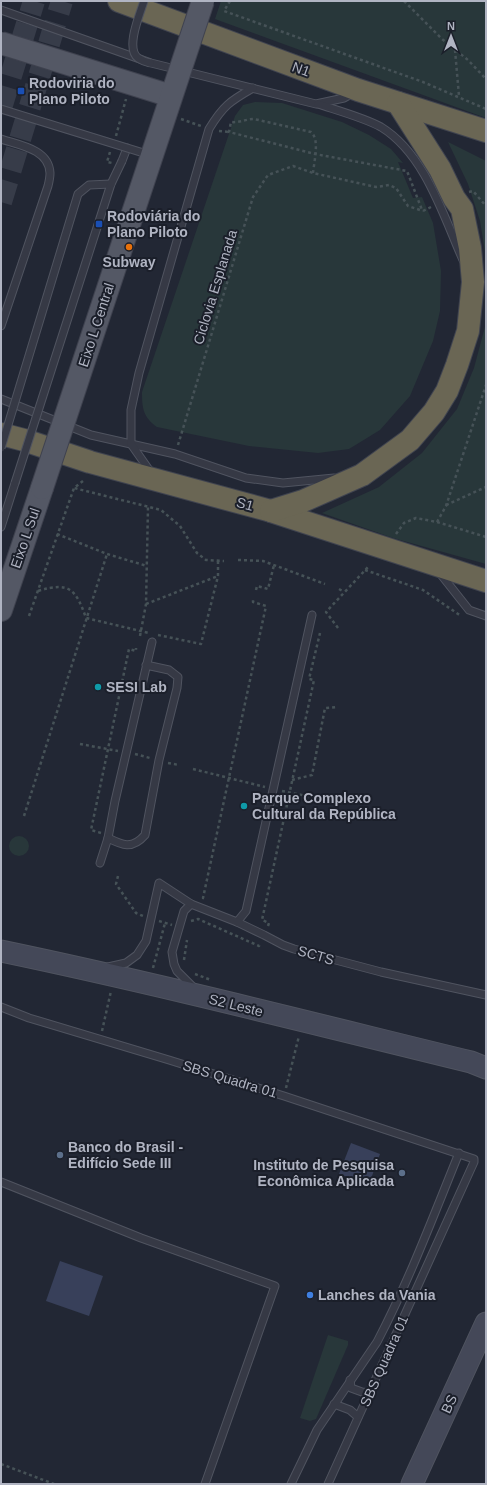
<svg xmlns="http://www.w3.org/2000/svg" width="487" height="1485" viewBox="0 0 487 1485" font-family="Arial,sans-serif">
  <rect width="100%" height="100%" fill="#222734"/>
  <g fill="#28373a">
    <polygon points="221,1 486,1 486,118 215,19"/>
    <path d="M255,102l27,1 60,19 27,13 22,14 12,14 -5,-1 15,36 9,-1 11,26 8,48 -1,40 -7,30 -23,55 -30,34 -31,19 -31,4 -69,-7 -92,-19c-14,-10 -15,-19 -15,-35l93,-276 8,-11z"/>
    <polygon points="448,142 486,161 486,258 480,221 468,184"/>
    <polygon points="486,323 486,564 393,538 322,513 379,487 422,453 457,409 474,368"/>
    <circle cx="19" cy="846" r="10"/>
    <polygon points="328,1335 348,1341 348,1345 316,1419 310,1421 300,1418"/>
  </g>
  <g fill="#38405a">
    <polygon points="351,1143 380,1154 369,1184 339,1174"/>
    <polygon points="60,1261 103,1276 89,1316 46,1301"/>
  </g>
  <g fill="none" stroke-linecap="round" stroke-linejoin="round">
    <g stroke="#373c49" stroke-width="22" stroke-dasharray="22 11" stroke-linecap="butt">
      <polyline points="1,108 34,1"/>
      <polyline points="1,202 62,1"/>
    </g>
    <g stroke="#505460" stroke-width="9">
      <g id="lane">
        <polyline points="1,10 151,63 316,104 344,98 353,93"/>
        <path d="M318,104c18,6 47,14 63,23 44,27 62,88 82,133"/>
        <path d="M1,139c18,6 48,10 49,34 0,4 -1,9 -2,13l-47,140"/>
        <polyline points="122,161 127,148"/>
        <polyline points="1,399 91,435 175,454 246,478 283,483 334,478"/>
        <path d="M152,474l-21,-30v-34l8,-37 70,-244c14,-23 21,-28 44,-41"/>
        <polyline points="1,527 15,483"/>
        <polyline points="439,572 469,610 486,616"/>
        <path d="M146,665l23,5 9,7 -1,11 -18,72 -14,75c-13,15 -23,10 -37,3l7,-37 37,-159"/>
        <polyline points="100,863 108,838"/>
        <polyline points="191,904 184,911 172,952 174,964 177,971 194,988"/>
        <polyline points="237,922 246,911 312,615"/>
        <polyline points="108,967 126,963 137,955 146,941 159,883 191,904 237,922 264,935 283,945 294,949 381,972 486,995"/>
        <polyline points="1,1007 29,1018 169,1060 284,1096 474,1159 474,1162 328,1484"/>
        <polyline points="1,1182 141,1238 275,1286 205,1484"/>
        <polyline points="350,1380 351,1388 362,1392 369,1393"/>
        <polyline points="334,1404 350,1410 358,1417"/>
        <path d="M291,1484l26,-54 60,-88c32,-61 56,-125 82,-189"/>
      </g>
    </g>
    <g stroke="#505460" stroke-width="23">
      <g id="secondary">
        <path d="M1,951c158,33 314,73 470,111l15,6"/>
        <polyline points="412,1484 486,1323"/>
      </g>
    </g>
    <g stroke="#3f424f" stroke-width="24">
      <polyline id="primary" points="1,610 42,488"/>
    </g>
    <g stroke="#404450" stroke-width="24">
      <g id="highway">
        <polyline points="119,1 358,90 486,131"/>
        <polyline points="1,434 24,440 90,462 271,511 486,581"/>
        <polyline points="271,511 303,501 362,475 410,440 434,412 447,391 457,365 468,331 473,282 470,248 462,209 454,198 440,169 398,103"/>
      </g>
    </g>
    <g stroke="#465257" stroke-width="2.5" stroke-dasharray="3 3" stroke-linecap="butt">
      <polyline points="230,1 224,11 423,82 486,109"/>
      <polyline points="404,1 442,39 468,60 486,79"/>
      <polyline points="455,50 459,96"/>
      <polyline points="181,119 201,126"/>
      <polyline points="219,131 229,132"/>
      <polyline points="116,136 126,99"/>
      <polyline points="110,152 107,162 112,163"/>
      <path d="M313,173c1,-11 7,-34 -2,-41l-57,-13c-8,0 -15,4 -23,3l-2,10 86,22 92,17 15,39"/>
      <polyline points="469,192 473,191 486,206"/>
      <polyline points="423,211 431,207"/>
      <polyline points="178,445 253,197 268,175 293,166 313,173 376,187 389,185 396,188 408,206 423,211"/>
      <polyline points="83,481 74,488 161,510 180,526 197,553 206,560 224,561"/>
      <polyline points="446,505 486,487"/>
      <polyline points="437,522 446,506 486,385"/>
      <polyline points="57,534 107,554 147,566"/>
      <polyline points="396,534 404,523 416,518 437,522 486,537"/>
      <polyline points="238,560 263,561 325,584"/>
      <polyline points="365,570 423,590 461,616"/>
      <polyline points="339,589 344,592"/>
      <polyline points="256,590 257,586 268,589 274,565"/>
      <path d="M38,591c32,-10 38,-1 48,27l63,15"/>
      <polyline points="146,604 218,576"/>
      <polyline points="29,616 74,488"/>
      <polyline points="338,628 326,612 369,566"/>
      <polyline points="158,635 201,644 218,576 218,561"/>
      <polyline points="140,636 146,604 148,507"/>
      <polyline points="80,744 118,751"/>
      <polyline points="135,754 150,758"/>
      <polyline points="168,763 179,765"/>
      <polyline points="193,769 265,787"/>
      <polyline points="292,780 312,775 325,708 337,707"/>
      <polyline points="282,791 317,798"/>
      <polyline points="24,816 107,554"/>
      <polyline points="101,833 91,830 129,649 136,651 136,648"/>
      <polyline points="118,876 116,884 136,913 143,916"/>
      <polyline points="204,898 203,898 266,606 253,602 253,599"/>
      <polyline points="159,921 172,925"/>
      <polyline points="191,921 198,919 259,946 260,944"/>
      <polyline points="268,926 269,923 262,920 314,680 309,679 320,633"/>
      <polyline points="184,960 187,940"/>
      <polyline points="153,968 165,923"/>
      <polyline points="195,974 211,980"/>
      <polyline points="102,1031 111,991"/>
      <polyline points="286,1088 299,1036"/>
      <polyline points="1,1464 54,1484"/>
    </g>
    <use href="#lane" stroke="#363945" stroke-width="7"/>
    <use href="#secondary" stroke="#444858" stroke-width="21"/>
    <use href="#primary" stroke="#545865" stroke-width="22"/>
    <use href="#highway" stroke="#6a6654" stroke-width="22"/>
    <g stroke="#505460" stroke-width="9" stroke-linecap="butt">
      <g id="lane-bridge">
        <path d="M144,1c-4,13 -19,47 -6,57 3,2 8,4 12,5"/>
        <polyline points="1,109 150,155"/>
        <polyline points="1,448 78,194 89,185 111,184"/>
        <polyline points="15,483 111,184 122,161"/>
      </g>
    </g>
    <g stroke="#3f424f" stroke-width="24" stroke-linecap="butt">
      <g id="primary-bridge">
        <polyline points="1,43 171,96"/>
        <polyline points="42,488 203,1"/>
      </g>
    </g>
    <use href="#lane-bridge" stroke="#363945" stroke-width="7"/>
    <use href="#primary-bridge" stroke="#545865" stroke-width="22"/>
  </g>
  <g fill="#1a4fb4" stroke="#1b1f2a" stroke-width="1.5">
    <rect x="17" y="87" width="8" height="8" rx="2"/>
    <rect x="95" y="220" width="8" height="8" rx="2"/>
  </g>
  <circle fill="#e8710a" stroke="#1b1f2a" stroke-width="1.5" cx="129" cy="247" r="4"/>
  <g fill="#0f9aa8" stroke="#1b1f2a" stroke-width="1.5">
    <circle cx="98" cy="687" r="4"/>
    <circle cx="244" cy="806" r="4"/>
  </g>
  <g fill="#5c6f8a" stroke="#1b1f2a" stroke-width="1.5">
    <circle cx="60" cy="1155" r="4"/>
    <circle cx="402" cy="1173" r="4"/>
  </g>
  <circle fill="#3f7fe0" stroke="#1b1f2a" stroke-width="1.5" cx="310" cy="1295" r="4"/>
  <g text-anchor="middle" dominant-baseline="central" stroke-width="4" stroke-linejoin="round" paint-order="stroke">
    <g font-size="14" fill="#b0b4c2" stroke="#1b1f2a">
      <text transform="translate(301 69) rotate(20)">N1</text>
      <text transform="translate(215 287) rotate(-73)">Ciclovia Esplanada</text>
      <text transform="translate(96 325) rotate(-72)">Eixo L Central</text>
      <text transform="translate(245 504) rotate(15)">S1</text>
      <text transform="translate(25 538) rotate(-71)">Eixo L Sul</text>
      <text transform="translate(316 955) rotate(16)">SCTS</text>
      <text transform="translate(236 1005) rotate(14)">S2 Leste</text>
      <text transform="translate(230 1079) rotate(17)">SBS Quadra 01</text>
      <text transform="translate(384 1361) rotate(-66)">SBS Quadra 01</text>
      <text transform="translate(449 1404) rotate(-65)">BS</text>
    </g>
    <g font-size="14" font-weight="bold" fill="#b0b4c2" stroke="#1b1f2a" text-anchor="start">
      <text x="29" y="83">Rodoviria do<tspan x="29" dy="16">Plano Piloto</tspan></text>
      <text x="107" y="216">Rodoviária do<tspan x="107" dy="16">Plano Piloto</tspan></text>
      <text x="129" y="262" text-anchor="middle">Subway</text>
      <text x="106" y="687">SESI Lab</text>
      <text x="252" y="798">Parque Complexo<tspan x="252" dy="16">Cultural da República</tspan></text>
      <text x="68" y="1147">Banco do Brasil -<tspan x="68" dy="16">Edifício Sede III</tspan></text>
      <text x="394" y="1165" text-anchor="end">Instituto de Pesquisa<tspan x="394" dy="16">Econômica Aplicada</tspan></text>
      <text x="318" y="1295">Lanches da Vania</text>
    </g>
  </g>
  <rect width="487" height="1485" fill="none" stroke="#b0b4c2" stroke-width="4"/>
  <g transform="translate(451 36)" stroke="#1b1f2a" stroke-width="3" paint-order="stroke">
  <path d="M0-3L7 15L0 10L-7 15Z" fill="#b0b4c2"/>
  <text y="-6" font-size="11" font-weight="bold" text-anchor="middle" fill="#b0b4c2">N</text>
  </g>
</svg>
